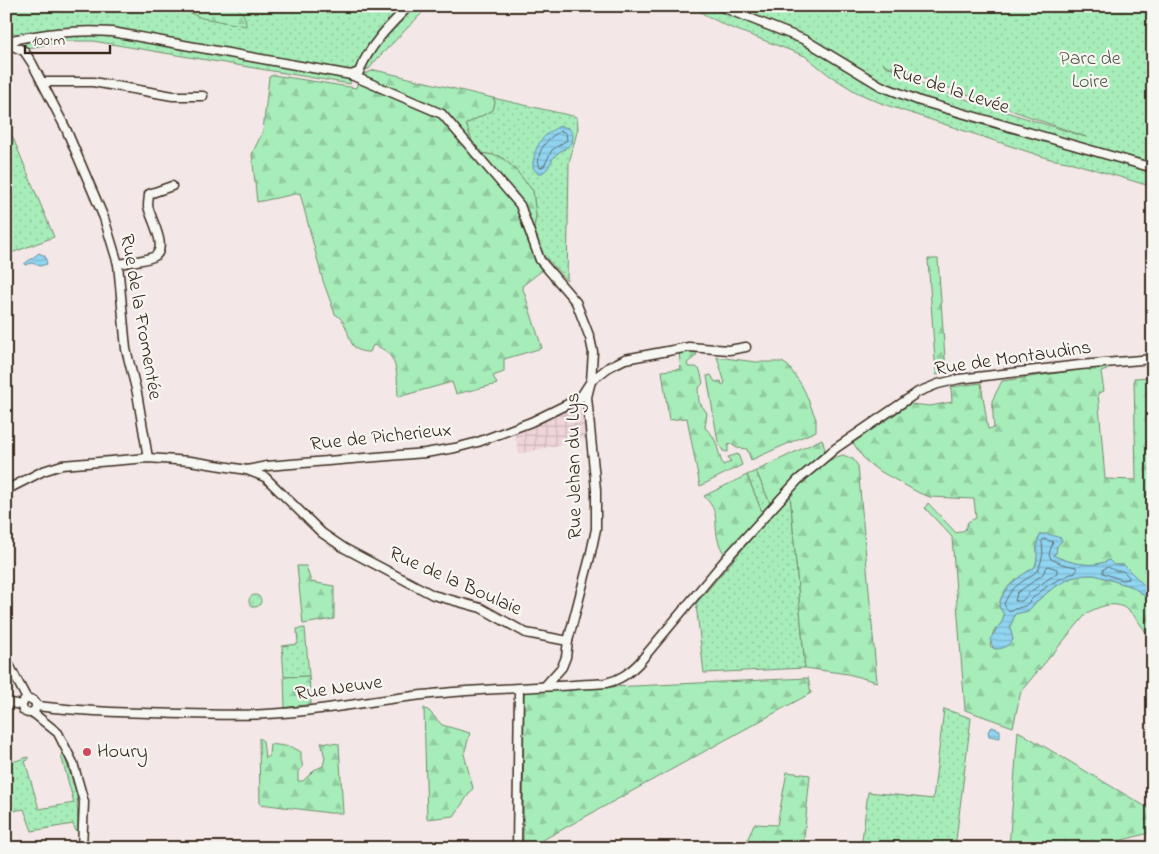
<svg xmlns="http://www.w3.org/2000/svg" width="1159" height="854" viewBox="0 0 1159 854" font-family="'Indie Flower',sans-serif">
  <defs>
    <pattern id="industrial-grid" width="8" height="8" patternUnits="userSpaceOnUse" patternTransform="scale(1.25)"><rect width="8" height="8" fill="#efd5da"/><path d="M0 4h8M4 0v8" fill="none" stroke="#ceb7bb"/></pattern>
    <pattern id="green-dots" width="8" height="8" patternUnits="userSpaceOnUse" patternTransform="scale(1.25)"><rect width="8" height="8" fill="#a7edb9"/><path d="M2 2h.1M6 6h.1" fill="none" stroke="#91cb9f" stroke-width="1.8" stroke-linecap="round"/></pattern>
    <pattern id="forest-firs" width="22" height="20" patternUnits="userSpaceOnUse" patternTransform="scale(1.25)"><rect width="22" height="20" fill="#a7edb9"/><path d="M5 1l3.5 6h-7zM16 11l3.5 6h-7z" fill="#91cb9f"/></pattern>
    <pattern id="water-rules" width="6" height="5" patternUnits="userSpaceOnUse" patternTransform="scale(1.25)"><rect width="6" height="5" fill="#90d5f2"/><path d="M0 2.5h6" fill="none" stroke="#7db7cf"/></pattern>
  </defs>
  <rect width="100%" height="100%" fill="#f3e7e7"/>
  <filter id="ink" filterUnits="userSpaceOnUse"><feTurbulence type="fractalNoise" baseFrequency=".02" numOctaves="2"/><feDisplacementMap in="SourceGraphic" scale="10" xChannelSelector="R" yChannelSelector="G"/><feConvolveMatrix kernelMatrix="1 2 1 2 8 2 1 2 1" color-interpolation-filters="sRGB"/></filter>
  <g filter="url(#ink)">
    <polygon fill="url(#industrial-grid)" points="578,403 585,405 588,438 519,454 514,431 538,423"/>
    <g fill="url(#green-dots)" stroke="#718c6c" fill-rule="evenodd">
      <path d="M6,6h400c-18,20 -38,38 -50,63l-7,2 -252,-43 -91,10z"/>
      <polygon points="413,6 429,6 377,59 369,69 363,70 373,50"/>
      <polygon points="691,6 712,6 748,22 799,41 893,93 980,124 1153,172 1153,187 1073,163 1050,159 883,104 856,92 829,75 805,56 729,27 707,16"/>
      <path d="M722,6h431v160l-173,-49 -97,-32 -60,-37zM883,64l203,73 -156,-49z"/>
      <polygon points="83,31 113,33 351,76 350,84 93,41 63,41 29,48 32,58 24,47 29,38"/>
      <path d="M493,98l84,19 1,11 -9,35 -2,118 -28,-31 -6,-18 3,-16 -3,-25 -19,-23 -14,-12 -20,-3 -5,-3 -9,-26 27,-14 2,-8zM545,136l20,13 -9,4z"/>
      <polygon points="6,121 54,237 6,255"/>
      <polygon points="756,471 770,503 762,512 747,475"/>
      <polygon points="790,493 805,668 704,673 696,604"/>
      <circle cx="255" cy="601" r="6"/>
      <polygon points="305,628 309,676 284,677 282,646 298,644 297,629"/>
      <polygon points="944,709 971,718 955,848 861,848 868,792 933,799"/>
      <polygon points="6,743 12,762 28,757 28,760 25,761 39,809 74,803 61,755 64,755 77,794 78,830 76,831 73,824 32,831 24,809 6,812"/>
    </g>
    <g fill="url(#forest-firs)" stroke="#718c6c">
      <path d="M173,6c10,0 56,-2 62,1 8,3 11,11 11,19l-44,-8z"/>
      <polygon points="375,70 493,98 495,102 493,110 466,124 475,150 442,111 361,75"/>
      <path d="M273,75l83,13 2,-6 81,32 77,87 28,68 -22,17 20,62 -38,11v13l-11,4 4,8 -41,10 -4,-12 -54,15c-1,-22 1,-45 -25,-52l-3,7c-28,1 -15,-26 -35,-38l-12,-33 -23,-88 -43,9 -5,-48 11,-23 6,-54z"/>
      <polygon points="480,153 500,156 514,168 533,191 536,216 533,232 523,205"/>
      <polygon points="928,259 938,259 946,372 936,375"/>
      <path d="M697,351l-1,5 -9,7 1,4h8l4,3 3,13 -5,6 1,13 8,11 -2,15c13,9 12,24 18,37l8,-3 -3,-5 10,-3 4,11 -42,21 -13,-68 -18,2 -7,-49 19,-2 -2,-16z"/>
      <polygon points="717,357 756,362 782,362 788,366 801,384 805,392 816,419 816,431 751,460 747,449 737,448 731,444 728,445 728,452 723,451 718,442 707,376 711,375 715,382 721,381 722,385 725,383"/>
      <path d="M1106,366l1,4 -6,2 3,19 -6,2 7,86 31,1 -2,-102 19,-1v215l-9,-7 -20,-20h-10l-5,-5c-16,9 -40,3 -56,-5l3,-2 1,-7 -21,1 2,6 -3,14c-16,10 -33,19 -36,39l5,9 -2,7 -9,11 -3,13 6,3 17,-9 -3,-13 5,-13 13,-3 9,-10 16,-13 18,-10 13,-3h11l38,12 20,15v40c-21,-28 -27,-50 -66,-29l-66,78 -8,36 -48,-17 -13,-173 -27,-29 3,-5 28,30 9,-3 3,-8 8,-4 -2,-19 -44,-2 -11,-4 -43,-24 -11,-9 -12,-17 57,-39 20,2 22,-4 -1,-15 30,-4 7,46 6,-1 -2,-27 10,-20z"/>
      <polygon points="822,439 825,450 789,483 770,503 756,471"/>
      <path d="M843,455l10,4 5,7 19,216 -29,-8 -43,-6 -15,-175c16,-14 32,-33 53,-38z"/>
      <path d="M747,475l15,37 -37,43c-3,-5 -6,-10 -7,-15 -5,-20 3,-26 -14,-44z"/>
      <polygon points="306,566 311,582 334,586 334,619 303,624 297,566"/>
      <polygon points="309,676 311,704 285,708 284,677"/>
      <polygon points="808,678 811,693 541,841 523,848 524,691"/>
      <polygon points="424,708 429,711 442,725 470,733 464,754 473,788 454,816 427,819"/>
      <polygon points="1018,731 1153,811 1153,832 1107,844 1078,841 1076,848 1009,848"/>
      <polygon points="259,738 263,741 265,758 269,756 270,744 292,747 301,752 301,760 303,767 298,772 298,781 303,781 314,770 323,766 325,758 321,742 339,744 343,813 330,813 260,804"/>
      <polygon points="787,772 810,775 803,848 744,848 754,824 777,825"/>
    </g>
    <g fill="url(#water-rules)" stroke="#6e919d">
      <path d="M560,126l9,2 4,7 -1,8c-5,4 -9,6 -14,10 -9,6 -6,18 -20,21l-5,-6c0,-20 8,-33 27,-42z"/>
      <polygon points="39,253 45,256 47,264 40,266 32,263 25,265 24,264"/>
      <path d="M1041,534h7l13,4 1,3 -5,5 -1,7 -3,2c16,8 41,14 56,5l5,5h10l20,20 9,7v10l-20,-15 -38,-12h-10l-14,3 -18,10 -16,13 -9,10 -13,3 -5,13 3,13c-6,6 -12,11 -20,8l-3,-9 12,-17 2,-7 -5,-9c4,-20 20,-29 36,-39 5,-12 -2,-22 6,-33z"/>
      <polygon points="992,727 1000,730 1000,738 989,736 988,731"/>
    </g>
    <g fill="none" stroke-linecap="round" stroke-linejoin="round">
      <g stroke="#5d6e73" stroke-width="1">
        <path d="M561,131l5,2 1,7 -15,10 -8,16 -4,2c-6,-15 8,-31 21,-37z"/>
        <path d="M1044,539l9,3 -4,12 2,5 11,5 14,3 1,4 -27,13 -16,13 -9,9 -17,5 -4,-7c9,-22 21,-21 35,-35l4,-15 -1,-12z"/>
        <polygon points="1048,566 1057,569 1057,573 1030,592 1022,601 1015,601 1017,593 1042,575"/>
        <polygon points="1108,567 1116,571 1123,571 1129,577 1129,579 1122,580 1103,573 1103,570"/>
      </g>
      <g stroke="#3b2a1e" stroke-width="11">
        <g id="minor">
          <polyline points="719,6 805,40 881,86 920,101 1153,168"/>
          <path d="M6,41c36,-7 69,-12 106,-9l239,43 8,-3c10,-26 30,-46 50,-66"/>
          <polyline points="6,43 24,51 32,63 66,129 104,218 118,264 126,349 137,393 148,458"/>
          <polyline points="351,75 442,114 520,205 540,260 576,302 590,338 593,352 591,381 587,397 596,490 596,529 590,557 568,641 566,657 562,667 546,685"/>
          <polyline points="43,82 93,82 173,96 203,96"/>
          <path d="M118,264c11,-2 25,-3 35,-7 17,-7 -3,-39 -5,-51 0,-4 1,-9 1,-12l23,-8"/>
          <polyline points="247,470 267,466 425,453 455,448 478,442 531,422 580,398 591,381 609,367 625,359 689,347 729,350 746,347"/>
          <polyline points="6,490 43,471 62,465 148,458 190,461 247,470 265,477 322,533 344,548 433,595 481,608 526,633 568,641"/>
          <polyline points="6,659 27,699"/>
          <circle cx="29" cy="706" r="7"/>
          <polyline points="6,702 21,705"/>
          <path d="M37,706c49,6 98,7 147,8 33,1 66,2 98,-1 54,-4 108,-16 162,-20 54,-5 108,-6 162,-10 14,-3 23,-10 33,-20l86,-103 73,-80 38,-32 82,-56 20,-8 21,-5 121,-14 73,-6"/>
          <polyline points="32,712 58,733 73,763 84,802 82,848"/>
          <polyline points="517,848 519,689"/>
        </g>
      </g>
      <use href="#minor" stroke="#f6f6f2" stroke-width="8"/>
    </g>
  </g>
  <circle fill="#d1495b" stroke="#f6f6f2" stroke-width="2" cx="87" cy="752" r="5"/>
  <g text-anchor="middle" dominant-baseline="central" stroke-width="4.5" stroke-linejoin="round" paint-order="stroke">
    <g font-size="20" fill="#565b45" stroke="#f6f6f2">
      <text x="1090" y="59">Parc de<tspan x="1090" dy="23">Loire</tspan></text>
    </g>
    <g font-size="20" fill="#3b2a1e" stroke="#f6f6f2">
      <text transform="translate(950 90) rotate(18)">Rue de la Levée</text>
      <text transform="translate(140 317) rotate(80)">Rue de la Fromentée</text>
      <text transform="translate(1013 359) rotate(-8)">Rue de Montaudins</text>
      <text transform="translate(381 438) rotate(-6)">Rue de Picherieux</text>
      <text transform="translate(575 466) rotate(-91)">Rue Jehan du Lys</text>
      <text transform="translate(455 582) rotate(24)">Rue de la Boulaie</text>
      <text transform="translate(339 689) rotate(-8)">Rue Neuve</text>
    </g>
    <g font-size="20" fill="#3b2a1e" stroke="#f6f6f2" text-anchor="start">
      <text x="97" y="752">Houry</text>
    </g>
  </g>
  <rect width="1159" height="854" fill="none" stroke="#f6f6f2" stroke-width="25"/>
  <rect x="12" y="12" width="1134" height="829" fill="none" stroke="#3b2a1e" stroke-width="2" filter="url(#ink)"/>
  <path d="M25 45v8h85v-8" fill="none" stroke="#3b2a1e" stroke-width="2.5"/>
  <text x="32" y="45" font-size="15" fill="#3b2a1e" stroke="#f6f6f2" stroke-width="4" paint-order="stroke">100 m</text>
</svg>
